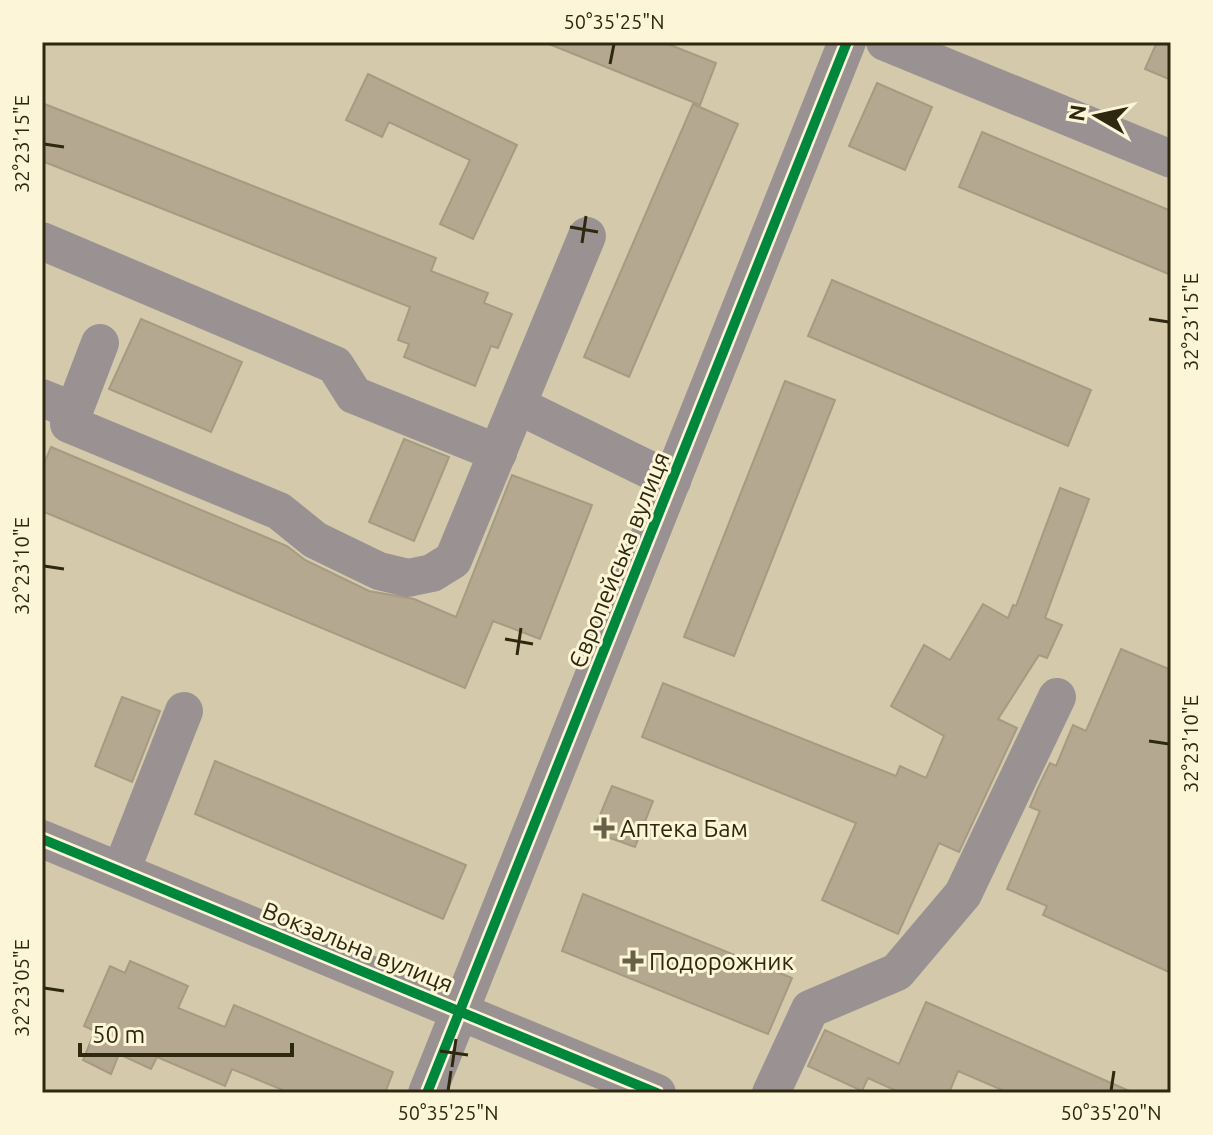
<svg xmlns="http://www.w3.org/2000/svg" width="1213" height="1135" viewBox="0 0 1213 1135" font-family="Ubuntu,sans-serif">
  <rect width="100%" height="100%" fill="#d4caab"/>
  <g fill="#b4a891" stroke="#a69a83" stroke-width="2">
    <polygon points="544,42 663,42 716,63 700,105"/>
    <polygon points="1157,42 1171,42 1171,80 1145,69"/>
    <polygon points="368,74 517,145 473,239 440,224 470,160 389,122 382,137 346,120"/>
    <polygon points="877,83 932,107 905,170 849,146"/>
    <polygon points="42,103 436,258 431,271 488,293 484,303 512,314 498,348 491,346 475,386 404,357 409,344 398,340 410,307 42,161"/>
    <polygon points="693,104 738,124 629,377 584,357"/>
    <polygon points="982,132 1171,211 1171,275 959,187"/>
    <polygon points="832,280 1091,390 1068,446 808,336"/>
    <polygon points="141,319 242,362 211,432 109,389"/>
    <polygon points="785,381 835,400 734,656 684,637"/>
    <polygon points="404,439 449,457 414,541 369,522"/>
    <polygon points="51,447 287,546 305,560 369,591 414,599 456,617 512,475 592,505 540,639 493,621 465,688 42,511 42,468"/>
    <polygon points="1060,488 1089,499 1045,618 1062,625 1047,658 1039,655 998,719 1017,728 959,852 939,843 898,934 822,900 856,823 642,737 663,683 896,776 900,766 926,778 944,736 891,706 924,645 950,660 983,604 1008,618 1013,605 1016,606"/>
    <polygon points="1121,649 1171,670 1171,973 1043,915 1047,906 1007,889 1040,811 1030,807 1037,790 1050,763 1056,766 1073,725 1086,731"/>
    <polygon points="122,697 160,711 132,782 95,766"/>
    <polygon points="215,761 466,865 443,919 195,814"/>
    <polygon points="612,786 653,801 635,847 593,832"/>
    <polygon points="583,894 792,978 768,1034 562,951"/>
    <polygon points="130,961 188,986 178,1008 225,1027 234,1005 393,1072 385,1093 290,1093 232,1069 225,1086 157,1057 151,1069 119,1054 111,1074 83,1060 95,1031 84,1026 110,966 125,973"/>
    <polygon points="926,1002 1134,1093 1009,1093 958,1071 949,1093 901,1093 868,1078 862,1091 808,1066 825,1030 899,1064"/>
  </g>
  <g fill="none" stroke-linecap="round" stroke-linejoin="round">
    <g stroke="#9a9292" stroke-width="38">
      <polyline points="885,42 1171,159"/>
      <polyline points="42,241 335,365 354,395 498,453"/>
      <polyline points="100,343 69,424 279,511 315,540 379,571 408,578 432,573 453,560 587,236"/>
      <polyline points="42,398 74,411"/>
      <polyline points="517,405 672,481"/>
      <polyline points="42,839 657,1093"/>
      <polyline points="121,871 184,711"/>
      <polyline points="427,1093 847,42"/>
      <polyline points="771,1093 810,1009 897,972 963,894 1057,697"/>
    </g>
    <g stroke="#fdf5d8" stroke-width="15">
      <g id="cycleway">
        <polyline points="42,839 657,1093"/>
        <polyline points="427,1093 847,42"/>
      </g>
    </g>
    <use href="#cycleway" stroke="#00873e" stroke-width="10"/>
  </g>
  <path fill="none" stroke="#2f2811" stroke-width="3" d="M610,64l4,-20M44,144l20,3M570,227l28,5M582,243l4,-27M1149,319l20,3M44,566l20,3M505,639l28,5M517,655l4,-27M1149,741l20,3M44,988l20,3M440,1051l28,4M452,1067l4,-28M448,1091l3,-20M1111,1091l3,-20"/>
  <g fill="#696147" stroke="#fdf5d8" stroke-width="3">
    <path d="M600 816h8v8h8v8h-8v8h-8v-8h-8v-8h8z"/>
    <path d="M629 949h8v8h8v8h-8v8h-8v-8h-8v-8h8z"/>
  </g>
  <g text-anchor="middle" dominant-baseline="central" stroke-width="6" stroke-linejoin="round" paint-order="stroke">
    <g font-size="24" fill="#2f2811" stroke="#fdf5d8">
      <text transform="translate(619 560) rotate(-68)">Європейська вулиця</text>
      <text transform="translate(358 947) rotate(22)">Вокзальна вулиця</text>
    </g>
    <g font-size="24" fill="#2f2811" stroke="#fdf5d8" text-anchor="start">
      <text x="620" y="828">Аптека Бам</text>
      <text x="649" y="961">Подорожник</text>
    </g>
  </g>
  <rect width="1213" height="1135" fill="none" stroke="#fdf5d8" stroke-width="88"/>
  <g transform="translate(1097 116) rotate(279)" stroke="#fdf5d8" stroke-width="6" paint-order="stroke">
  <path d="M0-6L14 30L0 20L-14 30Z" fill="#2f2811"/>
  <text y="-12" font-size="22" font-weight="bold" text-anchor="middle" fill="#2f2811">N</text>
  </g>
  <path d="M80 1043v12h212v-12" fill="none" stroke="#2f2811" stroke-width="4"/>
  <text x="92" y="1043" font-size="24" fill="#2f2811" stroke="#fdf5d8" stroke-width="6" paint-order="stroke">50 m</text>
  <rect x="44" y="44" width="1125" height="1047" fill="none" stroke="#2f2811" stroke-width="3"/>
  <g font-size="20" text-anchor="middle" fill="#2f2811">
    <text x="614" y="29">50°35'25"N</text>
    <text transform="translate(22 144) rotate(-90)" y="7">32°23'15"E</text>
    <text transform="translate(1191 322) rotate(-90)" y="7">32°23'15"E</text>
    <text transform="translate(22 566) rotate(-90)" y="7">32°23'10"E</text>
    <text transform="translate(1191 744) rotate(-90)" y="7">32°23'10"E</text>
    <text transform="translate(22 988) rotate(-90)" y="7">32°23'05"E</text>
    <text x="448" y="1120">50°35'25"N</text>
    <text x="1111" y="1120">50°35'20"N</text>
  </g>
</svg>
